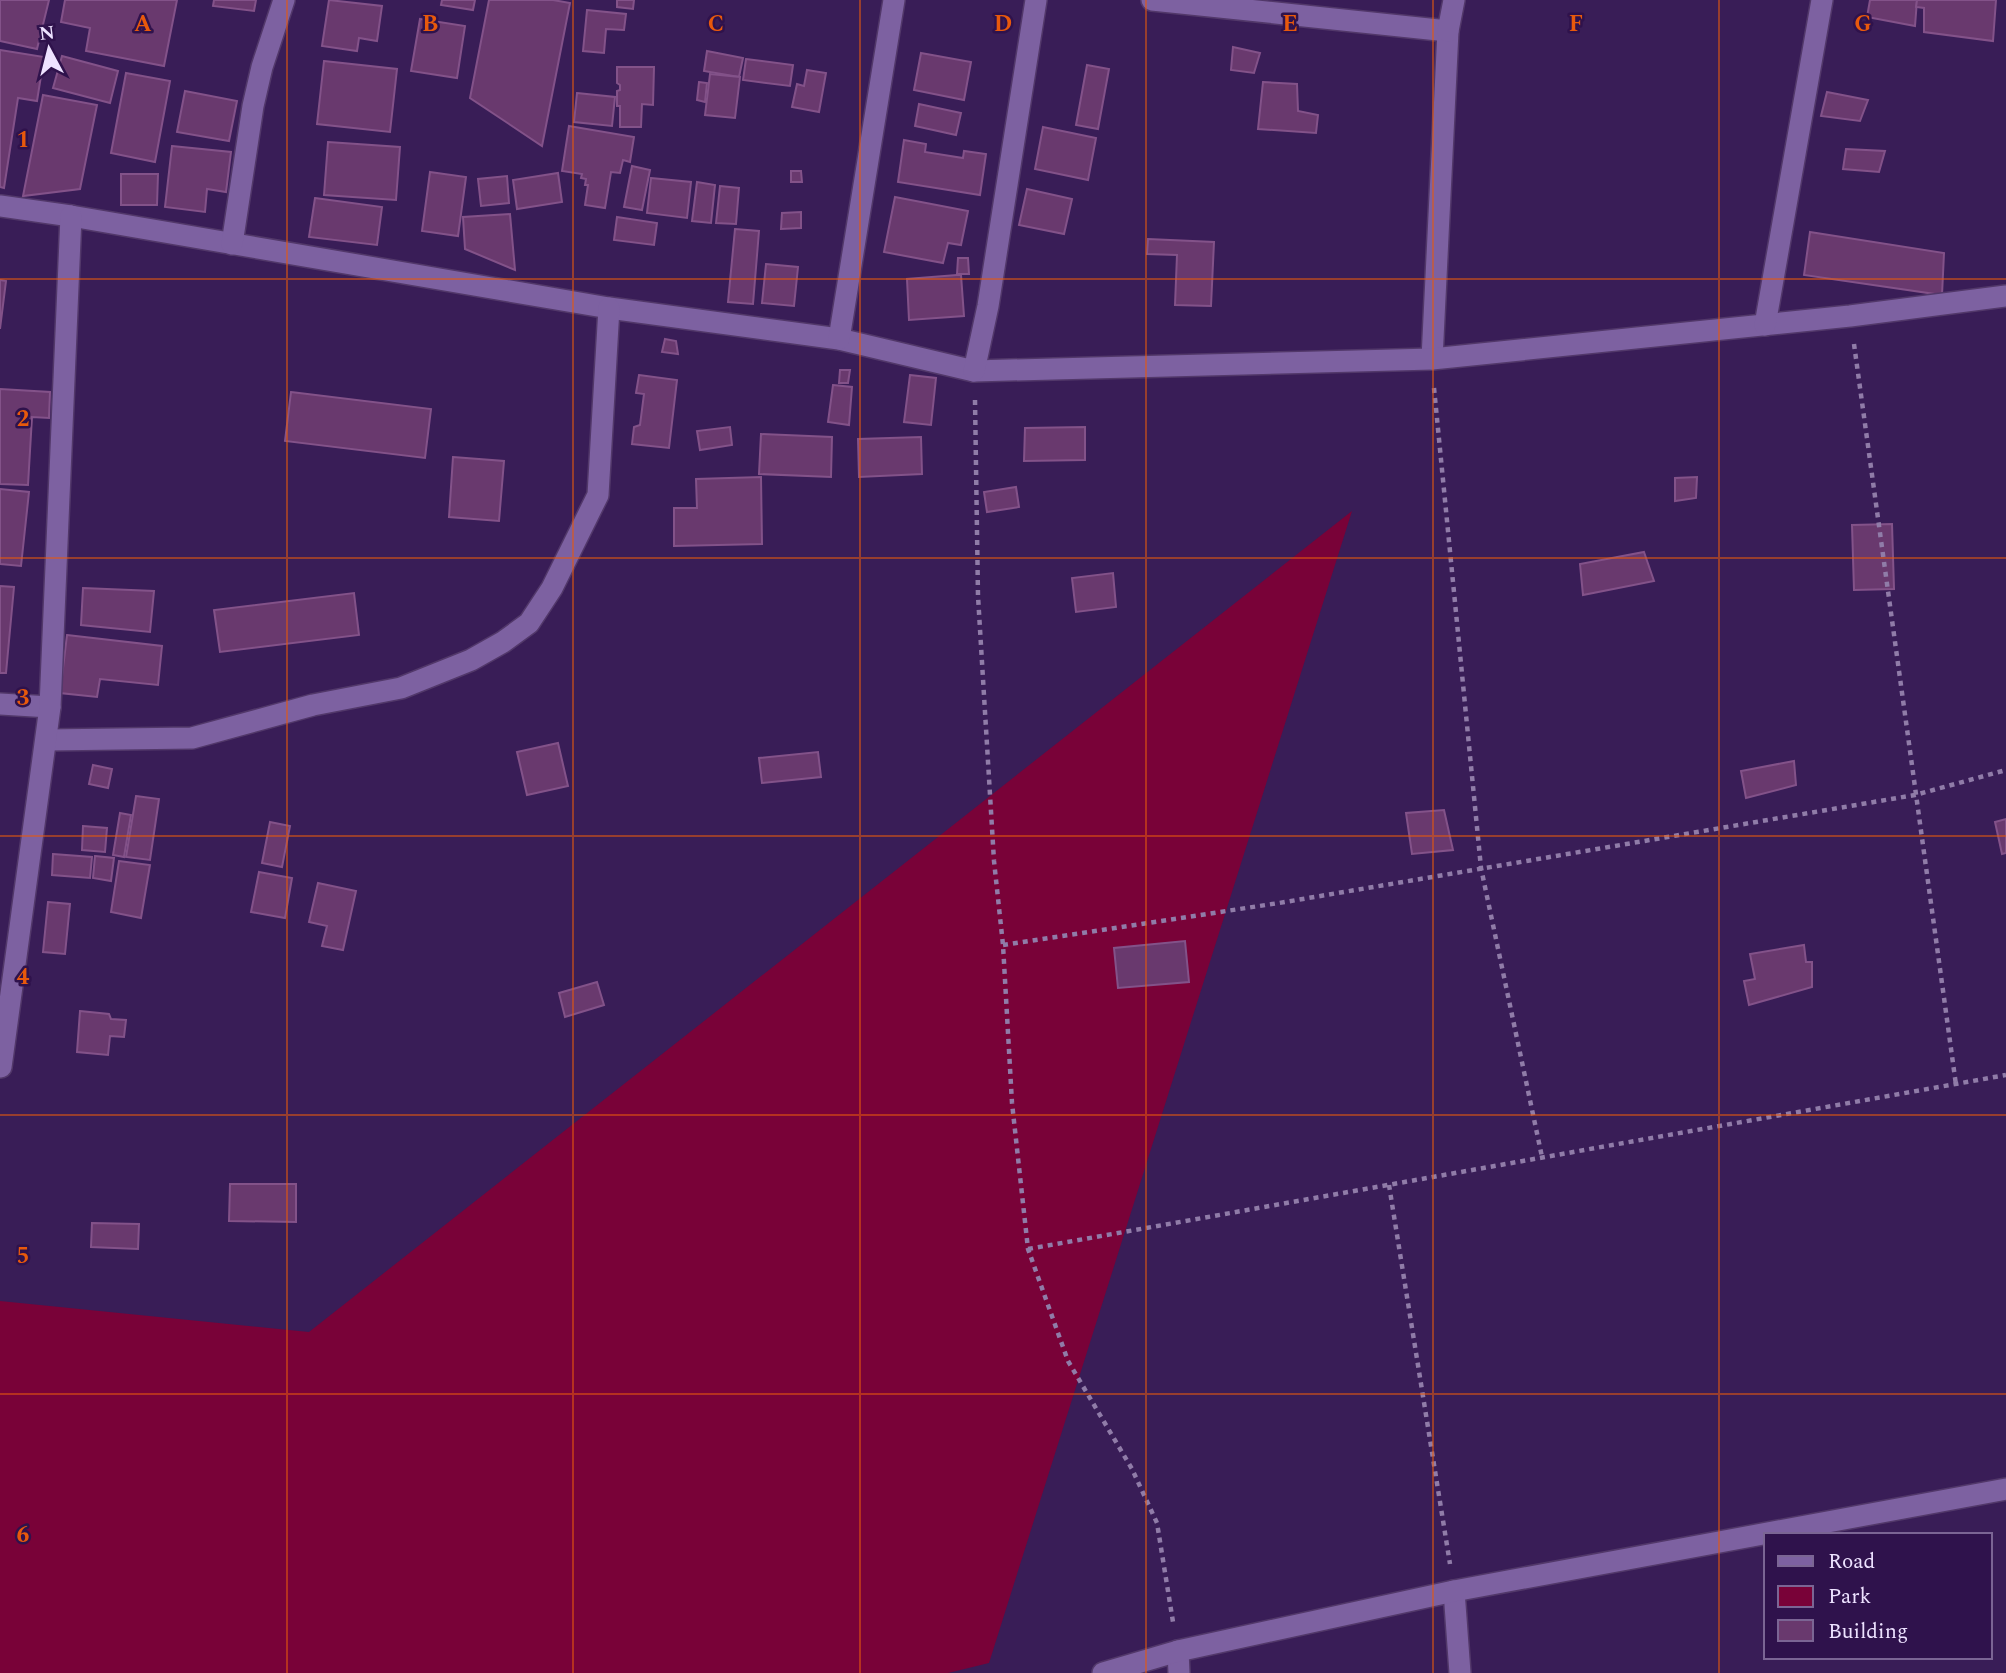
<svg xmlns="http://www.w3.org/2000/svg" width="2006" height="1673" viewBox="0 0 2006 1673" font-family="Spectral,serif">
  <rect width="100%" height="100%" fill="#391d57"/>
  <polygon fill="#790238" points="1352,511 989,1663 948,1673 0,1673 0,1301 309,1332"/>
  <g fill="#69396e" stroke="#835289" stroke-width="2">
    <polygon points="0,0 49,0 37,49 0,41"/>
    <polygon points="65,0 177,0 164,66 86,51 90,28 61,22"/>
    <polygon points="214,0 256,0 254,11 213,6"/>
    <polygon points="329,0 382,6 377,41 359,38 357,51 322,46"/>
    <polygon points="442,0 475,0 473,10 441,5"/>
    <polygon points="489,0 553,0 570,3 542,146 470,98"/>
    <polygon points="617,0 634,0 633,9 617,7"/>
    <polygon points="1870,0 1917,0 1915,26 1867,17"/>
    <polygon points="1917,0 1996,0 1993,41 1924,32 1924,8 1916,7"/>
    <polygon points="587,10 626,14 624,30 606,29 604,53 583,51"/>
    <polygon points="420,19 465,26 457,78 411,71"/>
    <polygon points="1233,47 1260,53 1254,73 1231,70"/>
    <polygon points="0,50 44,57 37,101 18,98 4,188 0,187"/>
    <polygon points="707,51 743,58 739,77 704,71"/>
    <polygon points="921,53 971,62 964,100 914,90"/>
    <polygon points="62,56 118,71 110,103 53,88"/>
    <polygon points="746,59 793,65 790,86 743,80"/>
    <polygon points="324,61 397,69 390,132 317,124"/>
    <polygon points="1087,65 1109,69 1098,129 1076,125"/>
    <polygon points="617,67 654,67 653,105 642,104 641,127 620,127 620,106 617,106 617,91 620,90 620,85 617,83"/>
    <polygon points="807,70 826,73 819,112 792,107 797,84 804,86"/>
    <polygon points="126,73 170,81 155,162 111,153"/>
    <polygon points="710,74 740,77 735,118 705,115"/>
    <polygon points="699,82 707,83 705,102 697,100"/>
    <polygon points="1263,82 1297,84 1298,111 1318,115 1316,133 1258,129"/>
    <polygon points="185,91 237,101 229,141 177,132"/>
    <polygon points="1827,92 1868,100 1860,121 1821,116"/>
    <polygon points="577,93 615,97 612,126 574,122"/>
    <polygon points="43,95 97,105 80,189 23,196"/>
    <polygon points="919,104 961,113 956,135 915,126"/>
    <polygon points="569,126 634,137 630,162 623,160 620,173 611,172 605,208 585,205 588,185 585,185 586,179 581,178 582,174 562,171"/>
    <polygon points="1043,127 1096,138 1088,180 1035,169"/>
    <polygon points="904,140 926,144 925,152 963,158 964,151 986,154 980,195 898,182"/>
    <polygon points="328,142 400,147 396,200 324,195"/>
    <polygon points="172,146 231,152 226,192 207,189 205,212 165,207"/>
    <polygon points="1846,149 1885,151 1879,172 1843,169"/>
    <polygon points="632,166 650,170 642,210 624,207"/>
    <polygon points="791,171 801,171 802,182 791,182"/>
    <polygon points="430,172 466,177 458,236 422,231"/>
    <polygon points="558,173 562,202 517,209 513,180"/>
    <polygon points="121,174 158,174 157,205 121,205"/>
    <polygon points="507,176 509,203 481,206 478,179"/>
    <polygon points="651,178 691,182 687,218 647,213"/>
    <polygon points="697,182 715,185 711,223 692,221"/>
    <polygon points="720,186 739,188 736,224 716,223"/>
    <polygon points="1027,189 1072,199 1064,234 1019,225"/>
    <polygon points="895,197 968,211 961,245 948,243 943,263 884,252"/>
    <polygon points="315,198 382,207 377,245 309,237"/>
    <polygon points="801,212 801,228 781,229 782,213"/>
    <polygon points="510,214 515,270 465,249 463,217"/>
    <polygon points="617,217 657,223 654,245 614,240"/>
    <polygon points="735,229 759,231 753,304 728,302"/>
    <polygon points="1810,232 1944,253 1942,295 1804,275"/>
    <polygon points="1148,239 1214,242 1211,306 1175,305 1177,255 1147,254"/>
    <polygon points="958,258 968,258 969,274 957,274"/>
    <polygon points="766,264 798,267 794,306 762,303"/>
    <polygon points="957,275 961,275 964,316 909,320 907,279"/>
    <polygon points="0,280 6,281 0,329"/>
    <polygon points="665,339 676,341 678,354 662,352"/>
    <polygon points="840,370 850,370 848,383 839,383"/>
    <polygon points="639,375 677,380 669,448 632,444 634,427 640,425 644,394 636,393"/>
    <polygon points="910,375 936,378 931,425 904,422"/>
    <polygon points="833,385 852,387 849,425 828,422"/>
    <polygon points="0,389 50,392 49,418 32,417 28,485 0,484"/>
    <polygon points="291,392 431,409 425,458 285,441"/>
    <polygon points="730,427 732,445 700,450 697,431"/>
    <polygon points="1085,427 1085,460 1024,461 1025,428"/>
    <polygon points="761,434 832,437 831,477 759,474"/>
    <polygon points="921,437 922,474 859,477 858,439"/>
    <polygon points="453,457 504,461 499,521 449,517"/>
    <polygon points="761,477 762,544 674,546 674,508 697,508 696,479"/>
    <polygon points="1697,477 1696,498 1675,501 1675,478"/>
    <polygon points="1016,487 1019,507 987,512 984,492"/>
    <polygon points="0,489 29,492 21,566 0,564"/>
    <polygon points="1892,524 1894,589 1854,590 1852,525"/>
    <polygon points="1644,552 1654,581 1583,595 1580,564"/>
    <polygon points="1113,573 1116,607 1076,612 1072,578"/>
    <polygon points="0,586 14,587 6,673 0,673"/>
    <polygon points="83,588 154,591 150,632 81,625"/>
    <polygon points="354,593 359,635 220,652 214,610"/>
    <polygon points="67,635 162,646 158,685 100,679 97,697 60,693"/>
    <polygon points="558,743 568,786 527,795 517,752"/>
    <polygon points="818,752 821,777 762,783 759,758"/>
    <polygon points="1794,761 1796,785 1746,798 1741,771"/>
    <polygon points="93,765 112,769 108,788 89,784"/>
    <polygon points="136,796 159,799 150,860 126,857"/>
    <polygon points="1444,810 1453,850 1412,854 1406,813"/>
    <polygon points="120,813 131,815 124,857 113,855"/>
    <polygon points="2006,819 2006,853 2002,854 1995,822"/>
    <polygon points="270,822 290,826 282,867 262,863"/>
    <polygon points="83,826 107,828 105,852 82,850"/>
    <polygon points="53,854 92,857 90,878 52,875"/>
    <polygon points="95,856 114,858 111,881 93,878"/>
    <polygon points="119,861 150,865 141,918 111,912"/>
    <polygon points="259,872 292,878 285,918 251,912"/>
    <polygon points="318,883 356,891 343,950 322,946 327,926 309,922"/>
    <polygon points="48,902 70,904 65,954 43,952"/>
    <polygon points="1185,941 1189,982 1118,988 1114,948"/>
    <polygon points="1804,945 1806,962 1812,962 1812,987 1749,1005 1744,981 1755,979 1750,954"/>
    <polygon points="597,982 604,1005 565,1017 559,993"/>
    <polygon points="80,1011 109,1014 111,1019 126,1020 124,1037 110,1036 108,1055 77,1052"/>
    <polygon points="230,1184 296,1184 296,1222 229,1221"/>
    <polygon points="92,1223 139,1224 138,1249 91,1247"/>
  </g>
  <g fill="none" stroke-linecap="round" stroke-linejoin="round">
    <g stroke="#52386a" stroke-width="24">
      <g id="minor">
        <polyline points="1152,0 1448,31 1432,359"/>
        <polyline points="1448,31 1454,0"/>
        <polyline points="0,206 71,216 609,308 839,339 974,371 1432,359 1850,316 2006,296"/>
        <polyline points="232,244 253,106 262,67 284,0"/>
        <polyline points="1765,325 1822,0"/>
        <polyline points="839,339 894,0"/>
        <polyline points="974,371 988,306 1036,0"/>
        <polyline points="0,704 50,707"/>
        <polyline points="47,740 192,738 313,705 401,688 471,660 503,642 529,623 552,588 598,495 609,308"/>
        <polyline points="1,1067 50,707 71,216"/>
        <polyline points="1454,1591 1460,1673"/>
        <polyline points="1178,1651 1179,1673"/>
        <polyline points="1103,1673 1178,1651 1454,1591 2006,1489"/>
      </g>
    </g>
    <g stroke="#907ca8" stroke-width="4.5" stroke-dasharray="5 5" stroke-linecap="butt">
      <polyline points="1854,344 1956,1085"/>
      <polyline points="1434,388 1481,868 1542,1157"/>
      <polyline points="975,400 978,596 994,861 1003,945 1012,1103 1028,1249 1068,1361 1132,1469 1157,1523 1173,1622"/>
      <polyline points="1003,945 1279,903 1915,795 2006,770"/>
      <polyline points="1389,1185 1450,1564"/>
      <polyline points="1028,1249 2006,1075"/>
    </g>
    <use href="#minor" stroke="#7d61a1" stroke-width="21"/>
  </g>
  <path fill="none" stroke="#e8590c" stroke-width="2" stroke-opacity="0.55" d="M287,0v1673M573,0v1673M860,0v1673M1146,0v1673M1433,0v1673M1719,0v1673M0,279h2006M0,558h2006M0,836h2006M0,1115h2006M0,1394h2006"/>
  <g font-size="23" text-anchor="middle" font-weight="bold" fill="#e8590c" stroke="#2f124c" stroke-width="5" stroke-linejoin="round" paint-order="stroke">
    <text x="143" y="31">A</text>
    <text x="430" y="31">B</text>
    <text x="716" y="31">C</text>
    <text x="1003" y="31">D</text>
    <text x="1290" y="31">E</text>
    <text x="1576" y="31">F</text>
    <text x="1863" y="31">G</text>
    <text x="23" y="147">1</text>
    <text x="23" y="426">2</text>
    <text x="23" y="705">3</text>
    <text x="23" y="984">4</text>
    <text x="23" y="1263">5</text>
    <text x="23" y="1542">6</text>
  </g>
  <rect x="1764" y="1533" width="228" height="126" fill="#2f124c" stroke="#7b6594" stroke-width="2"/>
  <rect x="1778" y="1556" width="35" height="10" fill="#7d61a1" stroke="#7b6594" stroke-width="2"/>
  <text x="1828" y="1568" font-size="21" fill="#ede2ff">Road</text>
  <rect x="1778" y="1586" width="35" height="21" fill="#790238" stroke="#7b6594" stroke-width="2"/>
  <text x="1828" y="1603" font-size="21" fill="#ede2ff">Park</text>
  <rect x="1778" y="1620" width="35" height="21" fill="#69396e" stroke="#7b6594" stroke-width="2"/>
  <text x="1828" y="1638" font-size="21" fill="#ede2ff">Building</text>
  <g transform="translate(49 49) rotate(353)" stroke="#2f124c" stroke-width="5" paint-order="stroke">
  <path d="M0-5L12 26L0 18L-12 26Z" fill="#ede2ff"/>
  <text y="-10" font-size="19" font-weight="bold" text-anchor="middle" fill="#ede2ff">N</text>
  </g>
</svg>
